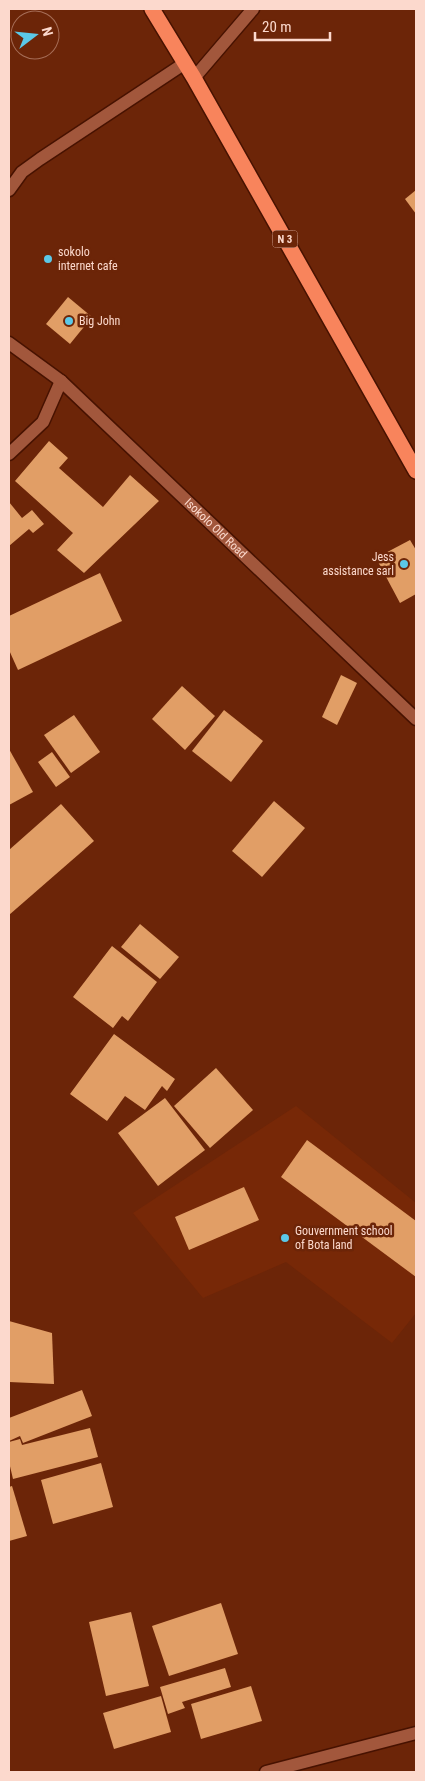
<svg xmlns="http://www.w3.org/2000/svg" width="425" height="1781" viewBox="0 0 425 1781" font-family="'Roboto Condensed',sans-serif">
  <rect width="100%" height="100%" fill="#6c2508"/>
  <polygon fill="#772807" points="296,1106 416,1203 416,1313 392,1343 286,1262 203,1298 133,1213"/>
  <g fill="#e19e66">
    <polygon points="416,190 416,214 405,199"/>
    <polygon points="68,297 92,317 70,344 46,324"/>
    <polygon points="49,441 68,458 59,468 103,507 130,475 159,501 84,573 57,550 73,533 15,481"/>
    <polygon points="9,502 22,518 32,510 44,524 33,533 29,529 9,546"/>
    <polygon points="410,540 416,550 416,594 400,603 376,558"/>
    <polygon points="100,573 122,621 18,670 9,650 9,616"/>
    <polygon points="341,675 357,683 337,725 322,717"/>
    <polygon points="182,686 215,716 185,750 152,719"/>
    <polygon points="224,710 263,741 231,782 192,751"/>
    <polygon points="74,715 100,752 71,773 44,735"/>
    <polygon points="9,749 33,792 9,805"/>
    <polygon points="52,752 70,777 56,787 38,762"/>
    <polygon points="274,801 305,828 262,877 232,851"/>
    <polygon points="61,804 94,841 9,915 9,850"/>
    <polygon points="140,924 179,957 160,979 121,947"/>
    <polygon points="112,946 157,982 128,1021 122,1016 113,1028 73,997"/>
    <polygon points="114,1034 175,1079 167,1091 162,1086 145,1110 125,1096 107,1121 70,1094"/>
    <polygon points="216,1068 253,1110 210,1148 174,1106"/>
    <polygon points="165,1098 205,1150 158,1186 118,1133"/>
    <polygon points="307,1140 416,1221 416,1277 281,1177"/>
    <polygon points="244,1187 259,1220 189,1250 175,1217"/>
    <polygon points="9,1321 52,1333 54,1384 9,1382"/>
    <polygon points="82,1390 92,1416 23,1443 20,1436 9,1441 9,1418"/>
    <polygon points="90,1428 98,1457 13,1479 9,1462 9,1442 20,1439 22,1445"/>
    <polygon points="101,1463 113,1507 53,1524 41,1480"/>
    <polygon points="12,1486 27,1536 9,1541 9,1487"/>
    <polygon points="221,1603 238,1654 169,1676 152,1626"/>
    <polygon points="131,1612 149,1686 106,1696 89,1622"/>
    <polygon points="225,1668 231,1687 182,1702 185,1708 168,1714 160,1687"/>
    <polygon points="251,1686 262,1721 201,1739 191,1704"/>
    <polygon points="161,1696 171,1732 114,1749 103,1713"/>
  </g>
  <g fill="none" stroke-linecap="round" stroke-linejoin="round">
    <g stroke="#471200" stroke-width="15">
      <g id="street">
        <polyline points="194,78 253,9"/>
        <polyline points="9,190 22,172 40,159 185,63"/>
        <polyline points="9,454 43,422 61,381"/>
        <polyline points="266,1772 416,1733"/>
      </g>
    </g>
    <g stroke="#471200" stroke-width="15">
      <g id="secondary">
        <path id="s1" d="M9,343l52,38 355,338"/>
      </g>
    </g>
    <g stroke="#471200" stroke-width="18">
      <polyline id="highway" points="152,9 194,78 416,471"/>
    </g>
    <use href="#street" stroke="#a2573c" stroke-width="12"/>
    <use href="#secondary" stroke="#a2573c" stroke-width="12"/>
    <use href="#highway" stroke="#f8845c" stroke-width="15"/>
  </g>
  <g fill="#5bc8e7" stroke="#6c2508" stroke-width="2">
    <circle cx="48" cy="259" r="5"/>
    <circle cx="69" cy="321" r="5"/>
    <circle cx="404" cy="564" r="5"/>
    <circle cx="285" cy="1238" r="5"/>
  </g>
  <g text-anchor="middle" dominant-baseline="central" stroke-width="5" stroke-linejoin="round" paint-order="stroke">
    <rect fill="#6c2508" stroke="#d1a392" stroke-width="1" x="272.5" y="230.5" width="25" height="17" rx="4"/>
    <g font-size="11" font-weight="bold" fill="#fcd9cd">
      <text x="285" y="239">N 3</text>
    </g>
    <g font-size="12" fill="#fcd9cd" stroke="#6c2508" text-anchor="start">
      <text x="58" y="252">sokolo<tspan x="58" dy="14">internet cafe</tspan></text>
      <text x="79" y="321">Big John</text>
      <text x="394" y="557" text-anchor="end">Jess<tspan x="394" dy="14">assistance sarl</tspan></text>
      <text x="295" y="1231">Gouvernment school<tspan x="295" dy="14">of Bota land</tspan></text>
    </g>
    <g font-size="12" fill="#fcd9cd" stroke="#6c2508">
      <text stroke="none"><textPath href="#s1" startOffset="278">Isokolo Old Road</textPath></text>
    </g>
  </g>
  <rect width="425" height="1781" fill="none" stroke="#fcd9cd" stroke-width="20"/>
  <g transform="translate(35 35) rotate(74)"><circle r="24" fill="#6c2508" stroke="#a66d57"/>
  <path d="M0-4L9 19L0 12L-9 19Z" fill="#5bc8e7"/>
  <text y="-8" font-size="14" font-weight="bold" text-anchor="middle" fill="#fcd9cd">N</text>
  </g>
  <path d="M255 32v8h75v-8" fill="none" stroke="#fcd9cd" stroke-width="2.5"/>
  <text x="262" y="32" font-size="15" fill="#fcd9cd" stroke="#6c2508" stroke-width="4" paint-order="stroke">20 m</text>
</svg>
